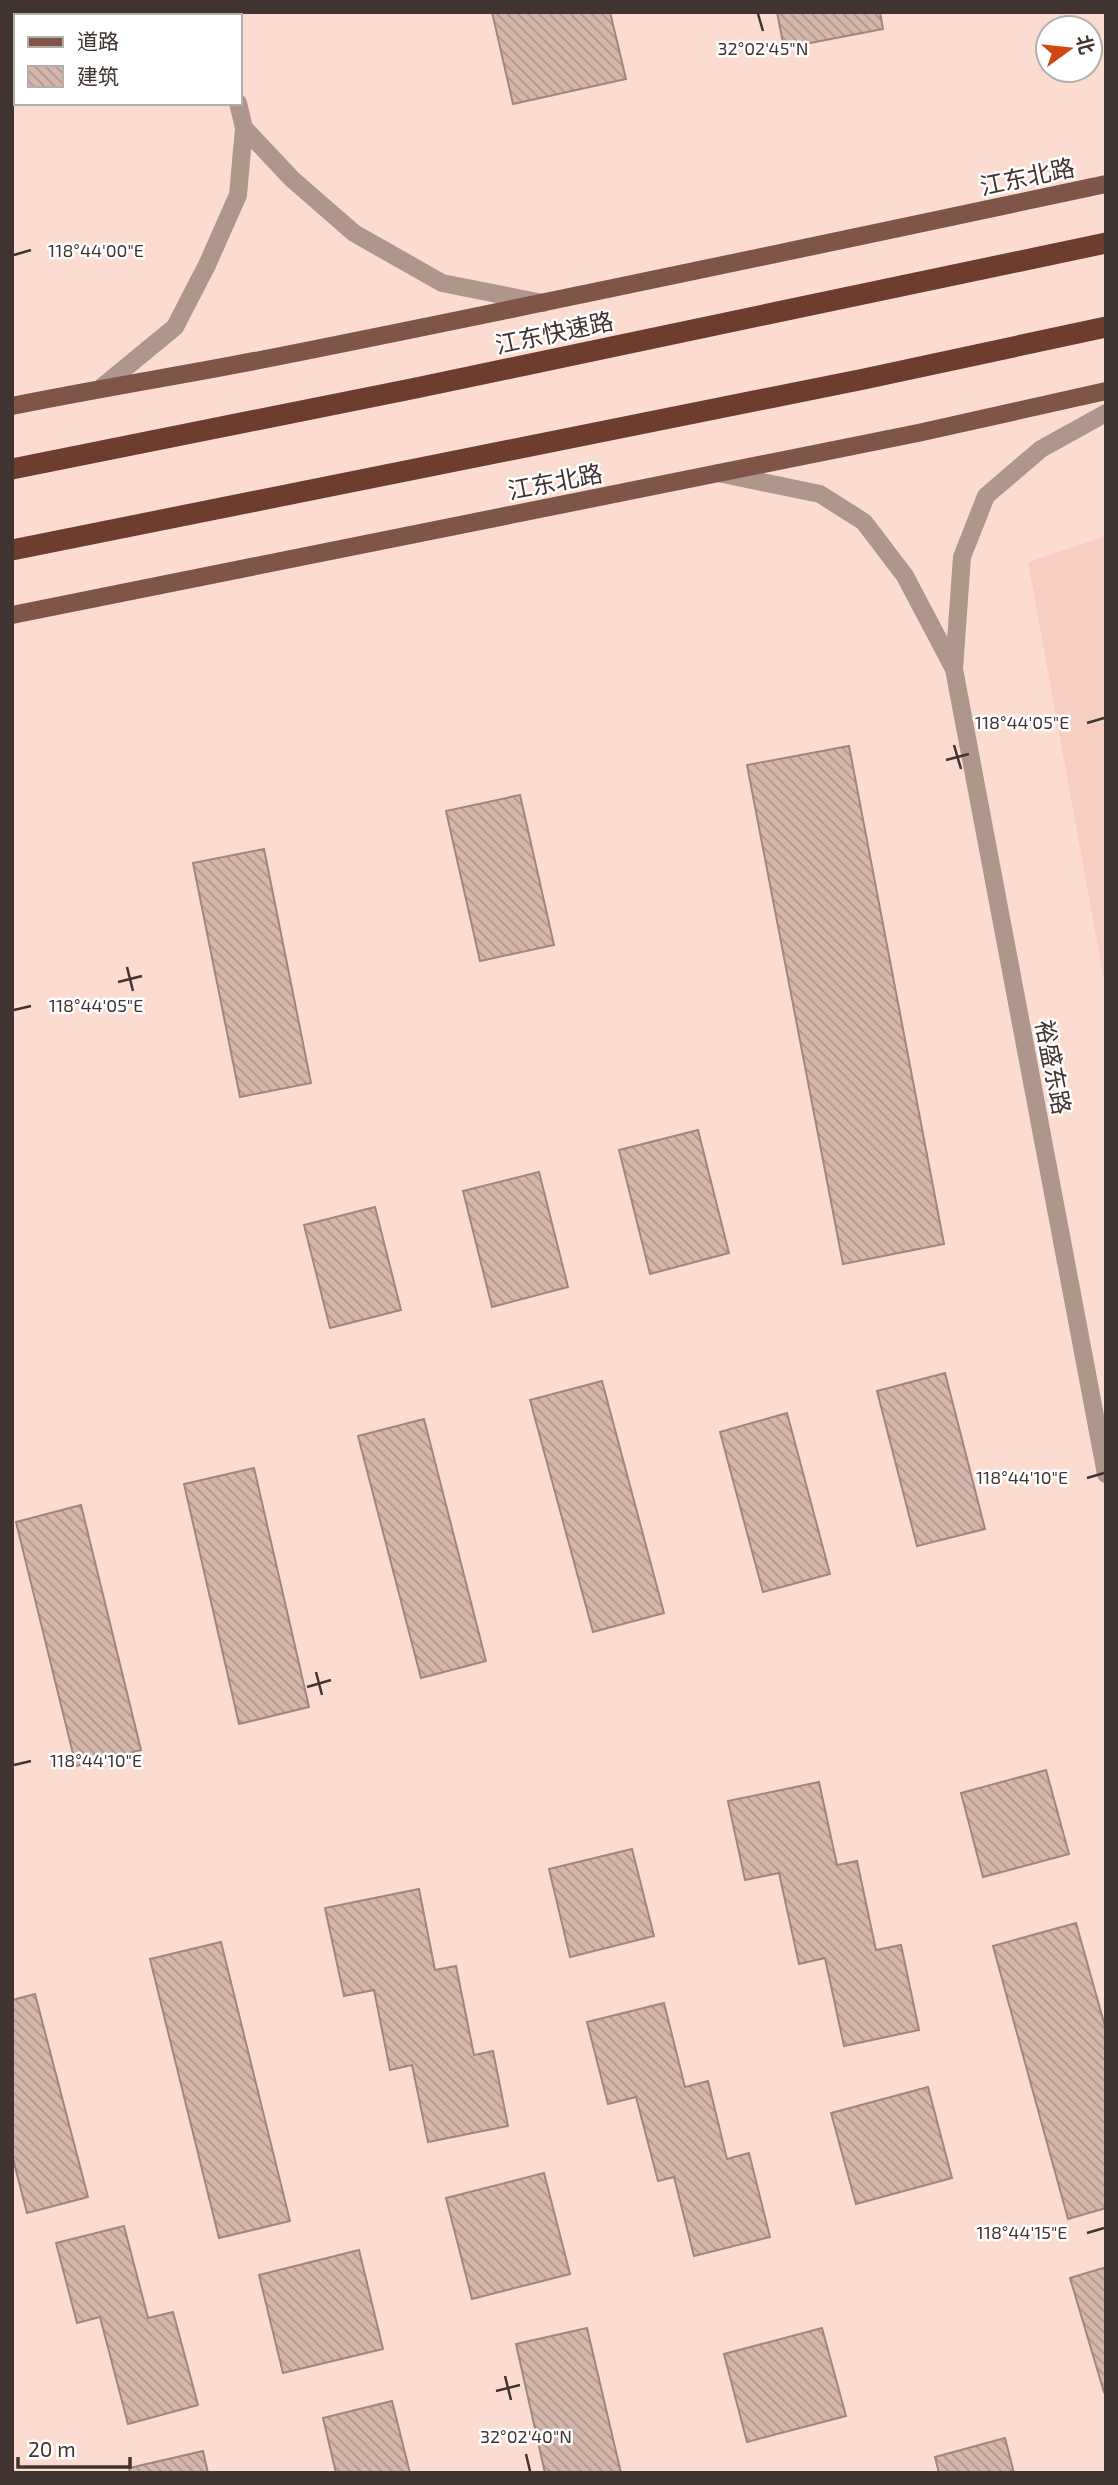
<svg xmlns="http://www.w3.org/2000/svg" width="1118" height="2485" viewBox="0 0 1118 2485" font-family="'Exo 2','Noto Sans SC',sans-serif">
  <defs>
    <pattern id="building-back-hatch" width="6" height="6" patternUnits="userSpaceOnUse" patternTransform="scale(1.75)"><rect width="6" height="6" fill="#d5b6ac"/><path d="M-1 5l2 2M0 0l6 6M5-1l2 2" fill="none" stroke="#ae958c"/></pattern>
  </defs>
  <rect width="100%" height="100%" fill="#fcdcd1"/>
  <polygon fill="#f6cfc2" points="1106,536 1106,991 1028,562"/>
  <g fill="url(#building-back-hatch)" stroke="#a2857c" stroke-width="2">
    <polygon points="492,12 610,12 626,79 513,104"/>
    <polygon points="777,12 880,12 883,29 784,48"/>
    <polygon points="849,746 944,1244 843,1264 747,765"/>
    <polygon points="520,795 554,945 480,961 446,811"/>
    <polygon points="264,849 311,1083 240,1097 193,863"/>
    <polygon points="698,1130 729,1253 650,1274 619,1150"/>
    <polygon points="539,1172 568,1287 492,1307 463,1191"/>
    <polygon points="375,1207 401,1310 330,1328 304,1225"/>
    <polygon points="945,1373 985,1529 917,1546 877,1391"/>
    <polygon points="602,1381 664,1613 593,1632 530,1400"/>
    <polygon points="787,1413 830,1574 763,1592 720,1432"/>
    <polygon points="424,1419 486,1661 421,1678 358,1436"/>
    <polygon points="254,1468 309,1707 239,1724 184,1484"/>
    <polygon points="81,1505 141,1750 76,1766 16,1522"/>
    <polygon points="1046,1770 1069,1854 983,1877 961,1793"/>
    <polygon points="819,1782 837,1865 857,1861 876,1950 901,1945 919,2030 844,2046 825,1958 799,1964 779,1873 745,1880 728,1801"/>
    <polygon points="632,1849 654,1936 570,1957 549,1869"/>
    <polygon points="419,1889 435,1970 456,1966 474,2055 493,2051 508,2126 428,2142 412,2065 390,2070 374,1990 344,1996 325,1908"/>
    <polygon points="1076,1923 1106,2030 1106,2208 1068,2219 993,1946"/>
    <polygon points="221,1942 290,2221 219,2238 150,1959"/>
    <polygon points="35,1994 88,2197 27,2213 12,2155 12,2000"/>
    <polygon points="664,2003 685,2087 708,2081 727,2159 749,2153 770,2237 694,2256 674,2177 658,2181 636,2097 608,2104 587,2022"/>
    <polygon points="928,2087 952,2178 856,2204 831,2113"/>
    <polygon points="544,2173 570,2274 472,2299 446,2198"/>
    <polygon points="124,2226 148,2318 173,2312 198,2405 128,2424 100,2317 77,2323 56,2243"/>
    <polygon points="359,2250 383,2349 283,2373 259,2275"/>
    <polygon points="1106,2267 1106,2391 1104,2392 1070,2278"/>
    <polygon points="587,2328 621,2473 545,2473 516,2344"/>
    <polygon points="822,2328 846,2416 747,2442 724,2354"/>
    <polygon points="392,2401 410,2473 336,2473 323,2418"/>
    <polygon points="1005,2438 1014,2473 939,2473 935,2457"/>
    <polygon points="203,2451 208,2473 130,2473 129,2468"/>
  </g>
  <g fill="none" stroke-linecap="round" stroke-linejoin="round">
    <g stroke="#af968d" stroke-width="18">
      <polyline points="217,12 218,16"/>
      <polyline points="244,128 292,179 354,233 442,283 543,303"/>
      <polyline points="102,387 175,327 207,265 238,195 244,128 238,103"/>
      <polyline points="1106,413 1041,449 986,496 962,557 954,669 1106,1474"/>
      <polyline points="718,473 820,494 864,522 905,576 954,669"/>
    </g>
    <g stroke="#7f5547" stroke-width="18">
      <path d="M12,406c83,-17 166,-30 248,-46 283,-56 564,-116 846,-176"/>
      <polyline points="12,615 918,433 1106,391"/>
    </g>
    <g stroke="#6d3d2e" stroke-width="21">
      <polyline points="12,469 416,388 1106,243"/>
      <polyline points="12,550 864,379 1106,327"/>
    </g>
  </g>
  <path fill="none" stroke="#413430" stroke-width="2.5" d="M758,14l5,17M14,255l17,-5M1087,723l17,-5M954,745l7,24M946,760l23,-6M127,967l6,24M118,982l24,-6M14,1010l17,-4M1087,1478l17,-5M316,1672l6,23M307,1687l24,-7M14,1765l17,-4M1087,2233l17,-5M505,2376l6,24M496,2391l24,-6M526,2454l4,17"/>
  <g text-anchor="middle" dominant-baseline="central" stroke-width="5" stroke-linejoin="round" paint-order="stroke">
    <g font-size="24" fill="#413430" stroke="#fff">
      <text transform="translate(1027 176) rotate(-12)">江东北路</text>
      <text transform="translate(554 332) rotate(-12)">江东快速路</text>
      <text transform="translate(555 481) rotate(-11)">江东北路</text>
      <text transform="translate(1054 1067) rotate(79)">裕盛东路</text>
    </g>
  </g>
  <g font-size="18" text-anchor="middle" fill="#413430" stroke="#fff" stroke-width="5" stroke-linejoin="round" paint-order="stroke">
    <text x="763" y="55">32°02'45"N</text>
    <text x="96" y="257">118°44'00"E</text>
    <text x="1022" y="729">118°44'05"E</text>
    <text x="96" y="1012">118°44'05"E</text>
    <text x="1022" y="1484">118°44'10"E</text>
    <text x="96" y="1767">118°44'10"E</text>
    <text x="1022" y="2239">118°44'15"E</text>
    <text x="526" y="2443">32°02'40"N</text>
  </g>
  <rect width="1118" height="2485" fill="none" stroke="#413430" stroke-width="28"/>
  <rect x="14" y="14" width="228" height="91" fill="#ffffff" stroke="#b3aeac" stroke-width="2"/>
  <rect x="28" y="37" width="35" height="10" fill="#7f5547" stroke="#b3aeac" stroke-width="2"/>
  <text x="77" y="49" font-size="21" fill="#413430">道路</text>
  <rect x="28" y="66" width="35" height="21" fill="url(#building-back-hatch)" stroke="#b3aeac" stroke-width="2"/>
  <text x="77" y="84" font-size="21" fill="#413430">建筑</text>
  <g transform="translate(1069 49) rotate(75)"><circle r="33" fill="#ffffff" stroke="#b3aeac" stroke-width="2"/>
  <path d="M0-5L12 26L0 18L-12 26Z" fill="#ce480f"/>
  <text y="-10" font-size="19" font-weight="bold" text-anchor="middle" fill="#413430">北</text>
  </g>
  <path d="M18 2457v10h112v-10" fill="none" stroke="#413430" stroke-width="3.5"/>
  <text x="28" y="2457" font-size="21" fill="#413430" stroke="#ffffff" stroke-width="5" paint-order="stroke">20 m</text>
</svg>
